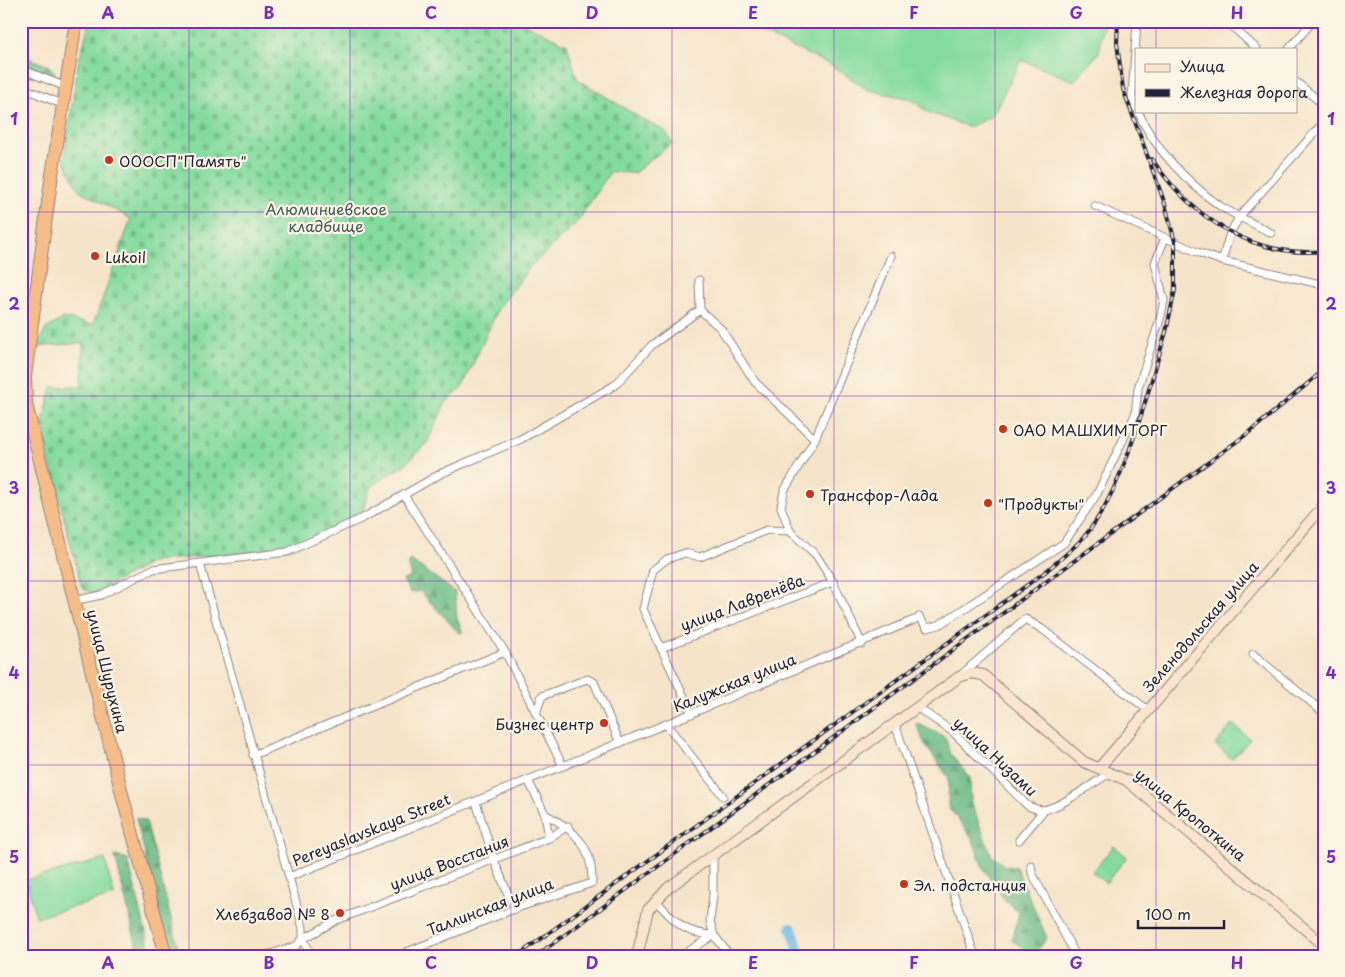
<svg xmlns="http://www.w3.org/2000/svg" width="1345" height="977" viewBox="0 0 1345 977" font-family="'Playpen Sans',sans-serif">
  <defs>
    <pattern id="grass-tufts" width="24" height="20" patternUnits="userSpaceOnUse" patternTransform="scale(1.25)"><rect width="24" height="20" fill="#84db9f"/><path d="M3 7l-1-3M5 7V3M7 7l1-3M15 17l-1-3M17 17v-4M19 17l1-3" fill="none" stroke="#72bc8a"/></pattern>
    <pattern id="forest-firs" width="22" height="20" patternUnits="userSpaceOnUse" patternTransform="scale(1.25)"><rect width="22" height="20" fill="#6bbb86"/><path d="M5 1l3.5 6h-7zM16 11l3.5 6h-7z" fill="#58986f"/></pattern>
    <pattern id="cemetery-stones" width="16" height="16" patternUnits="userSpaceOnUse" patternTransform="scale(1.25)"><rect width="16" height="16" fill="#84db9f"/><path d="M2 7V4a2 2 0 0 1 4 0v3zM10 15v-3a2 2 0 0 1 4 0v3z" fill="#72bc8a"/></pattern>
  </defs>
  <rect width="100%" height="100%" fill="#fcf5e5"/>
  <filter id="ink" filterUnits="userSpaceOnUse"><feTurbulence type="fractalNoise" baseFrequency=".02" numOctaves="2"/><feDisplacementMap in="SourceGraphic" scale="10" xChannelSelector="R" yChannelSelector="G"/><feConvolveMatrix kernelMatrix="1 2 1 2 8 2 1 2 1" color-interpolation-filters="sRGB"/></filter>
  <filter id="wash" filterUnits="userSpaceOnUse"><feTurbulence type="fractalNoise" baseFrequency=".0096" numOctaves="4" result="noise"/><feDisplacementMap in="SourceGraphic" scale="20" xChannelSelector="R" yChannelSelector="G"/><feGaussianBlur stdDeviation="1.12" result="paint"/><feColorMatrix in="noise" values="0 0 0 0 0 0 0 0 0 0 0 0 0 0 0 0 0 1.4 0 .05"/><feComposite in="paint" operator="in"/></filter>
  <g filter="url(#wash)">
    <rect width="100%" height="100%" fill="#f5e4c9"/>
    <polygon fill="url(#grass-tufts)" stroke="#537e6d" points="1233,724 1250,739 1232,759 1215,745"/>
    <g fill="url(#forest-firs)" stroke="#466e60">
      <polygon points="21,55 49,66 56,73 47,75 21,65"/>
      <polygon points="411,560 455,592 457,619 463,632 459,633 420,591 410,593 403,580 411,577 408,566"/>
      <polygon points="916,723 945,737 951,754 970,778 971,803 992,856 1005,866 1016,867 1047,938 1035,954 1012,941 1019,913 1003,898 982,866 973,840 948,806 949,778 925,745"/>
      <polygon points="136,818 146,821 178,946 176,956 169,952"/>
      <polygon points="115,856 128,860 152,956 139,956"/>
    </g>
    <polygon fill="url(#cemetery-stones)" stroke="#537e6d" points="90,21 519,21 567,44 577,79 647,122 665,131 672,143 634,173 610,172 578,221 530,267 498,309 462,388 446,402 427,443 406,464 370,487 361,515 292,548 154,561 93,594 82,588 41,429 52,387 82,386 83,343 37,347 46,329 64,318 93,325 131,219 79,190 64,160 78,64"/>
    <g fill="#84db9f" stroke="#537e6d">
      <polygon points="735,21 1104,21 1099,53 1074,81 1021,60 992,116 969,127 928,112 910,99 868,90 831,65"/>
      <polygon points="1114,846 1127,857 1106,883 1092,872"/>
      <polygon points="105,859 114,896 36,917 26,880"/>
    </g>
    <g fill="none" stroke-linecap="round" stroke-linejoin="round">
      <polyline stroke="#67b9e3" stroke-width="10" points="791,927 801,956"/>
    </g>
  </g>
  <g filter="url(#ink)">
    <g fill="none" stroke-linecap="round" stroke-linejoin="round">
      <g stroke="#8c8382" stroke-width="9">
        <g id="street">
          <polyline points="1226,21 1257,49"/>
          <polyline points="1289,49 1313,21"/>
          <polyline points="21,69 66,87"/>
          <polyline points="1296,82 1324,105"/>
          <polyline points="21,87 64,105"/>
          <polyline points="1136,108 1132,97 1137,21"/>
          <path d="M1138,111c15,37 50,72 82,95 16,10 35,18 51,27"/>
          <polyline points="1095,206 1197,252 1222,261 1324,285"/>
          <polyline points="1222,261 1230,233 1240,216 1324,122"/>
          <polyline points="699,280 700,310 721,329 755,382 815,439"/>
          <polyline points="404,495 505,652 563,766"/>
          <polyline points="200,564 289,877"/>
          <polyline points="73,601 101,595 153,569 287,552 363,518 442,473 521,439 615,385 652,345 700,310"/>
          <polyline points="919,617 927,628 939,625 1064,543 1097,494 1135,415 1138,388 1161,316 1164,300 1155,263 1165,238"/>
          <polyline points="862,644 833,582 816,555 790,531 781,507 784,491 815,439 891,256"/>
          <polyline points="661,648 833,582"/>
          <polyline points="1253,654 1324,713"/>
          <polyline points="961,675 1025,619 1042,629 1148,710"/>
          <path d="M918,708l35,24 75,74c5,2 9,4 15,4 17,-2 52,-28 68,-38"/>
          <polyline points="536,713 542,696 587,679 594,682 620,743"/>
          <polyline points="692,714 643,609 653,570 667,559 685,553 700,557 767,530 790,531"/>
          <polyline points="666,724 723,796"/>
          <polyline points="895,724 975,956"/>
          <polyline points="253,755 505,652"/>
          <polyline points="476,802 494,860 514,909"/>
          <polyline points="549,838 568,826"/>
          <polyline points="1019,840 1044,810"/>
          <polyline points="1031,865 1032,873 1076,956"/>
          <path d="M656,901c20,21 27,33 58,34l16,21"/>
          <polyline points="264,956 296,946 303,939 303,928 289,877 666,724 914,620"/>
          <polyline points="312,956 303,939 337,920 549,838 545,814 528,780"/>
          <path d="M397,956l117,-47 78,-26c1,-37 -17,-53 -47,-69"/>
          <polyline points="681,956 714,935 710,921 713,895 713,854"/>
        </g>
      </g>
      <g stroke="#8c8382" stroke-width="12">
        <g id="secondary">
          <polyline points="1100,767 1324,505"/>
          <polyline points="637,956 648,910 668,888 959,677 971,673 983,675 1084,762 1126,780 1324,945"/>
        </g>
      </g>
      <g stroke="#8c8382" stroke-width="14">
        <polyline id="highway" points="76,21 50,188 25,376 26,404 123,798 166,956"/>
      </g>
      <use href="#street" stroke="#fff" stroke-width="7"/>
      <use href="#secondary" stroke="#fce5cf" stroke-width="10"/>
      <use href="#highway" stroke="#f7bd88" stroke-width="12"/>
      <g stroke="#22223b" stroke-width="4">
        <g id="rail">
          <path d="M1152,159c38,57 101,100 172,92"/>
          <path d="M517,956l528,-384c13,-11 26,-21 38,-34 41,-46 64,-145 83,-206l9,-42v-48l-10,-38 -42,-115 -6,-46 1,-22"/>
          <polyline points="536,956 1251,431 1324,370"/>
        </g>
      </g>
      <use href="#rail" stroke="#fcf5e5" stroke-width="2" stroke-dasharray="5.5" stroke-linecap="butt"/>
    </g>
  </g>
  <path fill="none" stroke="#7b2cbf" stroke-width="1" stroke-opacity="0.55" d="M189,21v935M350,21v935M511,21v935M672,21v935M834,21v935M995,21v935M1156,21v28M1156,111v845M21,212h1303M21,396h1303M21,581h1303M21,765h1303"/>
  <g fill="#c8321e" stroke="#fcf5e5" stroke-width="2">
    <circle cx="109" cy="160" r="5"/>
    <circle cx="95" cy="256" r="5"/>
    <circle cx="1003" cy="429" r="5"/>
    <circle cx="810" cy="494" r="5"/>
    <circle cx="988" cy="503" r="5"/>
    <circle cx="604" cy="723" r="5"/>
    <circle cx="904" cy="884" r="5"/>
    <circle cx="340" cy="913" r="5"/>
  </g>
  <g text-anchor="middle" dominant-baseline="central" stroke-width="4.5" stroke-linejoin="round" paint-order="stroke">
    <g font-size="15" fill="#22223b" stroke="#fcf5e5" text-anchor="start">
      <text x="119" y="160">ОООСП"Память"</text>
      <text x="105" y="256">Lukoil</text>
      <text x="1013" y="429">ОАО МАШХИМТОРГ</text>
      <text x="820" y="494">Трансфор-Лада</text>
      <text x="998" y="503">"Продукты"</text>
      <text x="594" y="723" text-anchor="end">Бизнес центр</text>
      <text x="914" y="884">Эл. подстанция</text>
      <text x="330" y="913" text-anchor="end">Хлебзавод № 8</text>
    </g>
    <g font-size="15" fill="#3f5a59" stroke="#fcf5e5">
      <text x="326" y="208">Алюминиевское<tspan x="326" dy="17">кладбище</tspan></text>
    </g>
    <g font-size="15" fill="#22223b" stroke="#fcf5e5">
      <text transform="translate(742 602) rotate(-21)">улица Лавренёва</text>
      <text transform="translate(1200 626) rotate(-49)">Зеленодольская улица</text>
      <text transform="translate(108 671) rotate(76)">улица Шурухина</text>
      <text transform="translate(734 682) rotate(-22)">Калужская улица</text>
      <text transform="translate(996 756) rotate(43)">улица Низами</text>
      <text transform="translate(1191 814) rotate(39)">улица Кропоткина</text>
      <text transform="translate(371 829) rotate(-22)">Pereyaslavskaya Street</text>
      <text transform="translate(449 862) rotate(-21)">улица Восстания</text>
      <text transform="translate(490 906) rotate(-21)">Таллинская улица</text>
    </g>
  </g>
  <rect width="1345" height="977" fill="none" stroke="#fcf5e5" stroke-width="55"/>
  <rect x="1135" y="48" width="162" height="65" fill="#fcf5e5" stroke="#a5a1a1"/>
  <rect x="1145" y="64" width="25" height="8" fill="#fce5cf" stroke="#a5a1a1"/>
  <text x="1180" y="72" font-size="15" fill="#22223b">Улица</text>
  <rect x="1145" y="89" width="25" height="8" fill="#22223b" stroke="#a5a1a1"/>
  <text x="1180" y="98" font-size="15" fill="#22223b">Железная дорога</text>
  <path d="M1138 920v8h86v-8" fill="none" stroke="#22223b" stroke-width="2.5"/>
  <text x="1145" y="920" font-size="15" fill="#22223b" stroke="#fcf5e5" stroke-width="4" paint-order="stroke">100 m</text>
  <rect x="28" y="28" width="1290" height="922" fill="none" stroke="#7b2cbf" stroke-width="2"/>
  <g font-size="16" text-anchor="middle" font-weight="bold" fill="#7b2cbf">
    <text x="108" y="19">A</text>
    <text x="269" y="19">B</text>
    <text x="431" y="19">C</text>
    <text x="592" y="19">D</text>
    <text x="753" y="19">E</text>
    <text x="914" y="19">F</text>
    <text x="1076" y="19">G</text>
    <text x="1237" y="19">H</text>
    <text x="14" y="125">1</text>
    <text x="1331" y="125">1</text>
    <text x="14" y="310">2</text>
    <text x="1331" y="310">2</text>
    <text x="14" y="494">3</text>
    <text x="1331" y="494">3</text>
    <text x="14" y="679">4</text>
    <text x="1331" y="679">4</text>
    <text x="14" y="863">5</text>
    <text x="1331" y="863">5</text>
    <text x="108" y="969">A</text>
    <text x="269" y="969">B</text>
    <text x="431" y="969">C</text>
    <text x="592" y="969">D</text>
    <text x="753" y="969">E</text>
    <text x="914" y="969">F</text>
    <text x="1076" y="969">G</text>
    <text x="1237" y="969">H</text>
  </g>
</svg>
